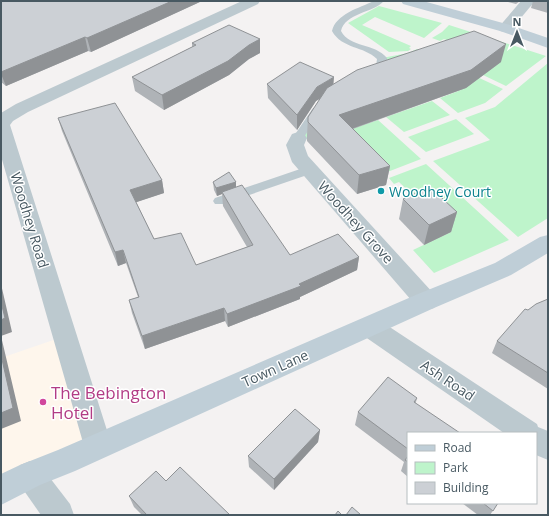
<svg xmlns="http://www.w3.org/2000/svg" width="549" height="516" viewBox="0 0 549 516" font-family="'Open Sans',sans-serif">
  <rect width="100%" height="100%" fill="#f4f2f2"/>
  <polygon fill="#fef6ec" points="65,336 98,446 1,490 1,358"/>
  <g fill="#bef4cb">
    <polygon points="379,6 442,23 424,38 375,17 362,25 411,46 409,48 411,49 408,51 389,52 348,23"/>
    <polygon points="449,25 546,56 506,86 483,75 500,62 444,39 440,41 432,38 442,32"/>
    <polygon points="417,49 503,89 485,103 458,113 440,98 461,90 337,113 354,128 378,120 421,159 377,176 311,139 298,138 365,77 382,58 408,53"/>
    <polygon points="548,63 548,218 518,237 433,161 490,140 465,118 495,107"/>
    <polygon points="432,101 450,115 404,132 386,117"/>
    <polygon points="456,119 474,134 426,152 408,137"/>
    <polygon points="426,164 509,240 434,273 413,250 451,232 399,182 394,184 389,178"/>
  </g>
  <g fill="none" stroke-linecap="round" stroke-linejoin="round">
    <g fill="#bcc9cf" fill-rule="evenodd">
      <path d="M374,1h10c-11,12 -39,12 -43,30 9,17 34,12 46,27 0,10 -6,15 -16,18l-5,-3 10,-7 1,-7c-13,-13 -35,-10 -45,-28 4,-17 27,-23 42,-30z"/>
      <polygon points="317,107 322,110 302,140 294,140 293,138 294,136 313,108"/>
      <polygon points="309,166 313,167 315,170 313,173 223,204 215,204 213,201 215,198"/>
    </g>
    <g fill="#bcc9cf" fill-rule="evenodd">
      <polygon points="242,1 260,1 258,4 28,112 13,121 10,125 112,446 108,455 98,459 88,455 84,446 1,156 1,113 16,104"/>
      <polygon points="521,1 535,1 510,31 505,32 500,31 498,28"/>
      <polygon points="298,132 304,134 307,138 304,145 308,156 434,294 438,301 434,308 426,310 418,308 292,162 286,145 292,134"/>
      <polygon points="370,317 379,320 537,424 538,427 548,431 548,460 536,455 536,433 504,433 361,334 358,327 361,320"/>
      <polygon points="30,461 40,465 70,504 74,515 41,515 20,485 16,475 20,465"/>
    </g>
    <g fill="#bfced7" fill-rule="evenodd">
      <polygon points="401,1 423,1 510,25 548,38 548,48 500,31 403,4"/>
      <polygon points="548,235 548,253 511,275 434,308 75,471 40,485 1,505 1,474 20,465 58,450 418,294 495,263 540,237"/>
    </g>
  </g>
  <g fill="#afb3b7">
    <polygon points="1,1 202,1 91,52 88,51 6,86 1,82"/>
    <polygon points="504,1 520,1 516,4"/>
    <polygon points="533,1 548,1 548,13 531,8"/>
    <polygon points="260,39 260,53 249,59 229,75 164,110 135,91 132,77 192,47 192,43"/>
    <polygon points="501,62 466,88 353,129 390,166 386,185 357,194 307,141 307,135 308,117 321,98 316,101 297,130 268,98 267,84 333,85"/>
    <polygon points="58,118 162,180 164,193 136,202 154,239 196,265 247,247 223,206 222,194 217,196 214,190 213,182 236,182 236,187 290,255 359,257 357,270 300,297 300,299 228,327 225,321 145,349 132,313 129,300 138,297 126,263 118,266 62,131"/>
    <polygon points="403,199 457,212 451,232 424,245 399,219"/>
    <polygon points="548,299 548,389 492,353 497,341 528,310"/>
    <polygon points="417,398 408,433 408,477 401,471 404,462 355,425 358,412"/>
    <polygon points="320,430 318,442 274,490 249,467 248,456"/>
    <polygon points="166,481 230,515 142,515 134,507 129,496"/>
    <polygon points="462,503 498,503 490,515 478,515"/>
  </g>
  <g fill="#8f9295">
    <polygon points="172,1 202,1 91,52 87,38"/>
    <polygon points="85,37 88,51 6,86 1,74 1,72"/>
    <polygon points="260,39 260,53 249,59 229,75 164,110 162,95 249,45"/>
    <polygon points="506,44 501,62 466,88 337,134 339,115"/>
    <polygon points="334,77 333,91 316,101 297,130 297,115 317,87"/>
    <polygon points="390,166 386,185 357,194 359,175"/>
    <polygon points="162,180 164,193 134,203 130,190"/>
    <polygon points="236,182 236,189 222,192 222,194 217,196 216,188"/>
    <polygon points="457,212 451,232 424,245 429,225"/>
    <polygon points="123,250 126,263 118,266 115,252"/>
    <polygon points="359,257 357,270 300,297 300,299 228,327 227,314 299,284"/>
    <polygon points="1,284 12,332 1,336 21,421 1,429"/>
    <polygon points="224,308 225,321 145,349 142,336"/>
    <polygon points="320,430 318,442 274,490 274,479"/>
  </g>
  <g fill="#ccd0d5" stroke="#8f9295">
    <polygon points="1,1 172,1 87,38 85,37 1,72"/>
    <polygon points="229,25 260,39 249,45 228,61 162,95 132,77 196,45 192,43"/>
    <polygon points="474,31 506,44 471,70 339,115 390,166 359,175 308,122 308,117 327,88 357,70"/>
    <polygon points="300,62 334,77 317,87 297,115 267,84"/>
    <polygon points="115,103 162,180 130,190 154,239 181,233 196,265 253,245 222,192 242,185 290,255 338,234 359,257 299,284 301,286 227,314 224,308 142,336 129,300 139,297 123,250 115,252 58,118"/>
    <polygon points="229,172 236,182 216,188 213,182"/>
    <polygon points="430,187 457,212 429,225 403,199"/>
    <polygon points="548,299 548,373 497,341 525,309 528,310 536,304"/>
    <polygon points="1,302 5,318 1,320"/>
    <polygon points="1,355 13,408 1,413"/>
    <polygon points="388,377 417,398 414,402 460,433 408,433 408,449 358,412"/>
    <polygon points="295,409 320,430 274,479 248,456"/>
    <polygon points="408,456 408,462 405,460"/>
    <polygon points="180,467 230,515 147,515 129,496 156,471 166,481"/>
    <polygon points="483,503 498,503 493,511"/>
    <polygon points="352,507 361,515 346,515"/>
    <polygon points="338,511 342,515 335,515"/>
  </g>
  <circle fill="#0f9aa8" stroke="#fff" stroke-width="1.5" cx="381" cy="191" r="4"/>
  <circle fill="#d1479c" stroke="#fff" stroke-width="1.5" cx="43" cy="402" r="4"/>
  <g text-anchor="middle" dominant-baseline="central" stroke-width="3" stroke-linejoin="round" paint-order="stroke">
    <g font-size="14" fill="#0d838f" stroke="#fff" text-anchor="start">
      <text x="389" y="191">Woodhey Court</text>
    </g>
    <g font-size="14" fill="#485962" stroke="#fff">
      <text transform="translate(30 220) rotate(73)">Woodhey Road</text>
      <text transform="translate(356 222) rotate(48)">Woodhey Grove</text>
      <text transform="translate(275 368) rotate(-24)">Town Lane</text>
      <text transform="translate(448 380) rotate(34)">Ash Road</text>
    </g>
    <g font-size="17" fill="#b23c85" stroke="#fff" text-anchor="start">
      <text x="51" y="392">The Bebington<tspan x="51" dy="20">Hotel</tspan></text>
    </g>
  </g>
  <rect width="549" height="516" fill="none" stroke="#485962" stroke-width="4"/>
  <rect x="407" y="432" width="130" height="72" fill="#ffffff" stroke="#b6bdc0"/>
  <rect x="415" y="445" width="20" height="6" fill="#bfced7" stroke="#b6bdc0"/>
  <text x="443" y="452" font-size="12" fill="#485962">Road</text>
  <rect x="415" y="462" width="20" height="12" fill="#bef4cb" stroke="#b6bdc0"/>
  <text x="443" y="472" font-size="12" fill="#485962">Park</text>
  <rect x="415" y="482" width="20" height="12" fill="#ccd0d5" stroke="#b6bdc0"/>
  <text x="443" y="492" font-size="12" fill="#485962">Building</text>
  <g transform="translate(517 32)" stroke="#ffffff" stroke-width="3" paint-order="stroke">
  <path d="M0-3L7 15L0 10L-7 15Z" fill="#485962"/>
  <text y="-6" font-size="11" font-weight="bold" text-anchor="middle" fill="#485962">N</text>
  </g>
</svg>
